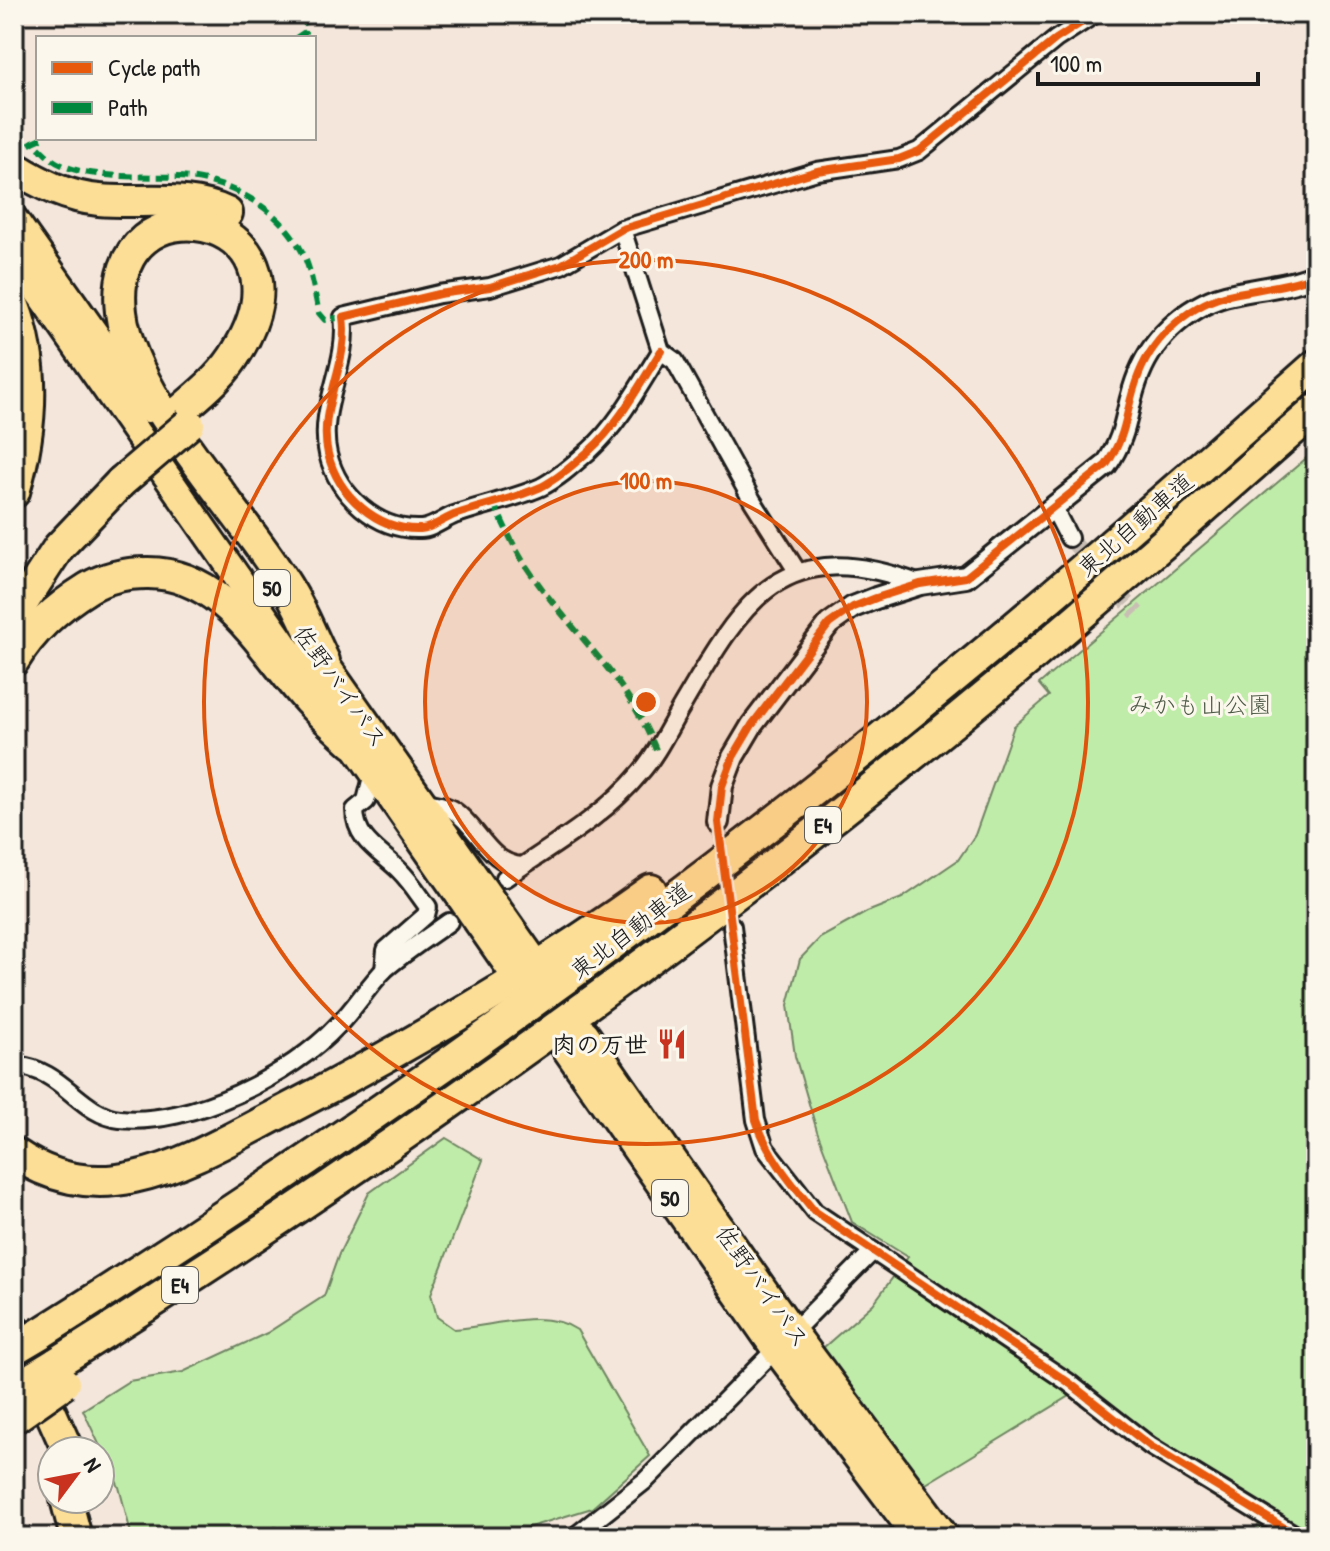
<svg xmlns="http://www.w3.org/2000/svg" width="1330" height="1551" viewBox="0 0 1330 1551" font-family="'Patrick Hand','Klee One',sans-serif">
  <rect width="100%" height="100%" fill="#f4e6da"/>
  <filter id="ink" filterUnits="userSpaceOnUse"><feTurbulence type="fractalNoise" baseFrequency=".0125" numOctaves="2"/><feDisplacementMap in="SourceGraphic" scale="16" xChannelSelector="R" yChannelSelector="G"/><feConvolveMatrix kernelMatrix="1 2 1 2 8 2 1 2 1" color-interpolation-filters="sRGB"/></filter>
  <g filter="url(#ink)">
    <g fill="#c0eca9" stroke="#6e8462" stroke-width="2">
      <polygon points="1316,450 1316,1537 1251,1537 1268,1510 1075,1393 921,1487 823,1348 873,1304 908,1257 852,1222 817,1131 795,1056 788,1005 800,959 820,938 867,912 902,898 958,860 975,835 1014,726 1049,696 1039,684"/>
      <path d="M446,1138l37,22 -52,134 6,23 17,12c39,-2 89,-22 123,1l73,126 -58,52 -95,29h-188l-34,-10 -8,10h-135l-13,-50 -36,-77 46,-29 54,-9 84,-39 57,-37 15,-42 30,-61z"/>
    </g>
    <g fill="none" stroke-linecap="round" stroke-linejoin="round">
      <g stroke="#c9beb4" stroke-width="16" stroke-dasharray="16 8" stroke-linecap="butt">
        <polyline points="1069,538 1137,613"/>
        <polyline points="718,822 732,926"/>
      </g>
      <g stroke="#1c1c1c" stroke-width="22">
        <g id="minor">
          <polyline points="622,229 661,351 675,361 752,500 797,571"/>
          <path d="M661,351c-21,33 -42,73 -71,99 -15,13 -31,28 -49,37 -27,12 -59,18 -87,28 -10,4 -23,14 -33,14 -44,2 -83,-34 -93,-75 -11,-47 22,-90 15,-137l96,-23 51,-7 71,-22 61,-36 195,-58 82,-12 20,-8 137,-112 39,-25"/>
          <polyline points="1054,509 1069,538"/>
          <path d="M373,773l-7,28 -11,9c0,30 26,42 45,61 11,11 19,24 28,36l-2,8 -40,35 -2,20"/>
          <path d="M422,801c10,3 22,3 31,9 26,17 35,54 69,56"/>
          <path d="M505,878c46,-32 99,-61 135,-105 16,-18 27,-41 39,-62 64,-110 101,-179 241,-127"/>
          <polyline points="732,926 756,1120 765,1148 815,1212 1068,1382 1150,1446 1299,1537"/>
          <path d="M14,1065c50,4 64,49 106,54 70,7 171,-43 218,-94 17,-17 30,-39 47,-56 20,-17 43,-32 64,-47"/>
          <polyline points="574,1537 646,1480 873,1251"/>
        </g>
      </g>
      <g stroke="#1c1c1c" stroke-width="26">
        <path id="tertiary" d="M718,822l4,-36 11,-29 19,-32 77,-101 24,-17 23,-9 44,-14 46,-7 140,-112c24,-34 18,-55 33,-91 15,-38 53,-72 94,-80 28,-6 57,-8 83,-19"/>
      </g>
      <g stroke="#1c1c1c" stroke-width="32">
        <g id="trunk">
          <polyline points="14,219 148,409"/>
          <polyline points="14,257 511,970"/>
          <polyline points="312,645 531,956"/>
          <polyline points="585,1033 792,1330 946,1537"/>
          <polyline points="565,1048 775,1349 917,1537"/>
        </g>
      </g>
      <g stroke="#1c1c1c" stroke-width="36">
        <g id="motorway">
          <path d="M14,167c27,17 53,30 85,33 43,4 87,-6 128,13"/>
          <path d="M14,306c23,61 18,124 0,186"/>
          <path d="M180,411c21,-18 44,-36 58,-61 84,-139 -133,-178 -117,-38 11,91 124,201 171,283 12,21 21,44 32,66"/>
          <polyline points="14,616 59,547 121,482"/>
          <path d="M14,660c18,-30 45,-54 74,-72 18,-11 38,-15 59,-15 77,-1 116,78 162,128 13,15 29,28 44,42"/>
          <path d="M14,1153c36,25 77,34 120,24 52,-11 103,-42 150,-66 127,-65 251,-138 367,-221"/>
          <polyline points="14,1330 68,1451"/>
          <path d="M41,1333c273,-171 537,-356 790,-556 166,-131 326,-271 485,-412"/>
          <path d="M55,1364c335,-209 657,-440 960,-693 102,-85 201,-174 301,-261"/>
          <polyline points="66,1499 76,1537"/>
        </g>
      </g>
      <use href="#minor" stroke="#fbf7ec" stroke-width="16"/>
      <use href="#tertiary" stroke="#fbf7ec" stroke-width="20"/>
      <use href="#trunk" stroke="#fdde96" stroke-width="26"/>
      <use href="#motorway" stroke="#fdde96" stroke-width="30"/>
      <g stroke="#1c1c1c" stroke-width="36" stroke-linecap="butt">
        <g id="motorway-bridge">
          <polyline points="121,482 189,424"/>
          <polyline points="14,1349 41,1333"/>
          <polyline points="14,1389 55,1364"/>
          <polyline points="14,1418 64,1383"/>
        </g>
      </g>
      <use href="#motorway-bridge" stroke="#fdde96" stroke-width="30"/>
      <g stroke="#00873e" stroke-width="6" stroke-dasharray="12 6" stroke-linecap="butt">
        <polyline points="296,38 305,32 306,25 300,14"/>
        <path d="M42,138l-9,4c8,7 18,19 29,23 30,14 82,11 115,12 48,2 99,28 123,71 11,18 14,44 19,65l6,7 18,-3"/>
        <polyline points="14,154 33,142"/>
        <path d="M493,502c10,20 19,42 31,61 44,68 100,108 132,187"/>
      </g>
      <g stroke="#fbf7ec" stroke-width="13">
        <g id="cycleway">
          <path d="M661,351c-21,33 -42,73 -71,99 -15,13 -31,28 -49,37 -27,12 -59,18 -87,28 -10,4 -23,14 -33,14 -44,2 -83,-34 -93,-75 -11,-47 22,-90 15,-137l96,-23 51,-7 71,-22 61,-36 195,-58 82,-12 20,-8 137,-112 39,-25"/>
          <path d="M1299,1537l-149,-91 -82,-64 -253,-170c-24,-29 -47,-56 -59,-92l-38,-298 4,-36 11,-29 19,-32 77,-101 24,-17 23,-9 44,-14 46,-7 140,-112c24,-34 18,-55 33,-91 15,-38 53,-72 94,-80 28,-6 57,-8 83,-19"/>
        </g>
      </g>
      <use href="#cycleway" stroke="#e8590c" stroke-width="8"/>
    </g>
  </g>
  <circle cx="646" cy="702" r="221" fill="#de560d" fill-opacity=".12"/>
  <g fill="none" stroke="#de560d" stroke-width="4">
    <circle cx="646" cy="702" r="221"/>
    <circle cx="646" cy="702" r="442"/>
  </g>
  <defs>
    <g id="restaurant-bare" transform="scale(2.4)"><path d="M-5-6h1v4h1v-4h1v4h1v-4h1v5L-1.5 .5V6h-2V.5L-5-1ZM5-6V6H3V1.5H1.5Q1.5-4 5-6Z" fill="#c8321e" stroke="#fbf7ec" stroke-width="2.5" paint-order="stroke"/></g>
  </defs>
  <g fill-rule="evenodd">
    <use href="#restaurant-bare" x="672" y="1044"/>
  </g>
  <g text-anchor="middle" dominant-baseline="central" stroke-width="6" stroke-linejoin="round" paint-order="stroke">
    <g fill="#fbf7ec" stroke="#5f5e5a" stroke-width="2">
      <rect x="254" y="570" width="36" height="36" rx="6"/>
      <rect x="805" y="807" width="36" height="36" rx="6"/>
      <rect x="652" y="1180" width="36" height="36" rx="6"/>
      <rect x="162" y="1267" width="36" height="36" rx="6"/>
    </g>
    <g font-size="22" font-weight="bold" fill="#1c1c1c">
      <text x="272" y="588">50</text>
      <text x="823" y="825">E4</text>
      <text x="670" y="1198">50</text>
      <text x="180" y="1285">E4</text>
    </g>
    <g font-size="24" fill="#1c1c1c" stroke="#fbf7ec">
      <text transform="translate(1135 524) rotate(-41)">東北自動車道</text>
      <text transform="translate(341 686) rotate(55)">佐野バイパス</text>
      <text transform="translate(630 930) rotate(-37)">東北自動車道</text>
      <text transform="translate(763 1286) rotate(55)">佐野バイパス</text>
    </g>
    <g font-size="24" fill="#4d5a46" stroke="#fbf7ec">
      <text x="1200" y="704">みかも山公園</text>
    </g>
    <g font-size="24" font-weight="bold" fill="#1c1c1c" stroke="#fbf7ec" text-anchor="end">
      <text x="648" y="1044">肉の万世</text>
    </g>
  </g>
  <circle cx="646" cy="702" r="12" fill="#de560d" stroke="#fbf7ec" stroke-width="4"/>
  <g font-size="24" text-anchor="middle" font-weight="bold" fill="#de560d" stroke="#fbf7ec" stroke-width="6" stroke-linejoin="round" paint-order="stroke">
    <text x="646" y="268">200 m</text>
    <text x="646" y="489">100 m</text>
  </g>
  <rect width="1330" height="1551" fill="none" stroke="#fbf7ec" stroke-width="48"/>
  <rect x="24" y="24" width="1282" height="1503" fill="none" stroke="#1c1c1c" stroke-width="3" filter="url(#ink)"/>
  <rect x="36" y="36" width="280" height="104" fill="#fbf7ec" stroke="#a29f99" stroke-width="2"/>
  <rect x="52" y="62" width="40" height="12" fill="#e8590c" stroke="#a29f99" stroke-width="2"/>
  <text x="108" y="76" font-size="24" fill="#1c1c1c">Cycle path</text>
  <rect x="52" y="102" width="40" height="12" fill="#00873e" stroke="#a29f99" stroke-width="2"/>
  <text x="108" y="116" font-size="24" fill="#1c1c1c">Path</text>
  <g transform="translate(76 1475) rotate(58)"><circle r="38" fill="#fbf7ec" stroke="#a29f99" stroke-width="2"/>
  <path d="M0-6L14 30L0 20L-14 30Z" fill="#c8321e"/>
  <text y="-12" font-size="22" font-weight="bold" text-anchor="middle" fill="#1c1c1c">N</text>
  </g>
  <path d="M1038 72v12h220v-12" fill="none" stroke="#1c1c1c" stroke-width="4"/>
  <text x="1050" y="72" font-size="24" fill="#1c1c1c" stroke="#fbf7ec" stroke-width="6" paint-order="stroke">100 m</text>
</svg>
